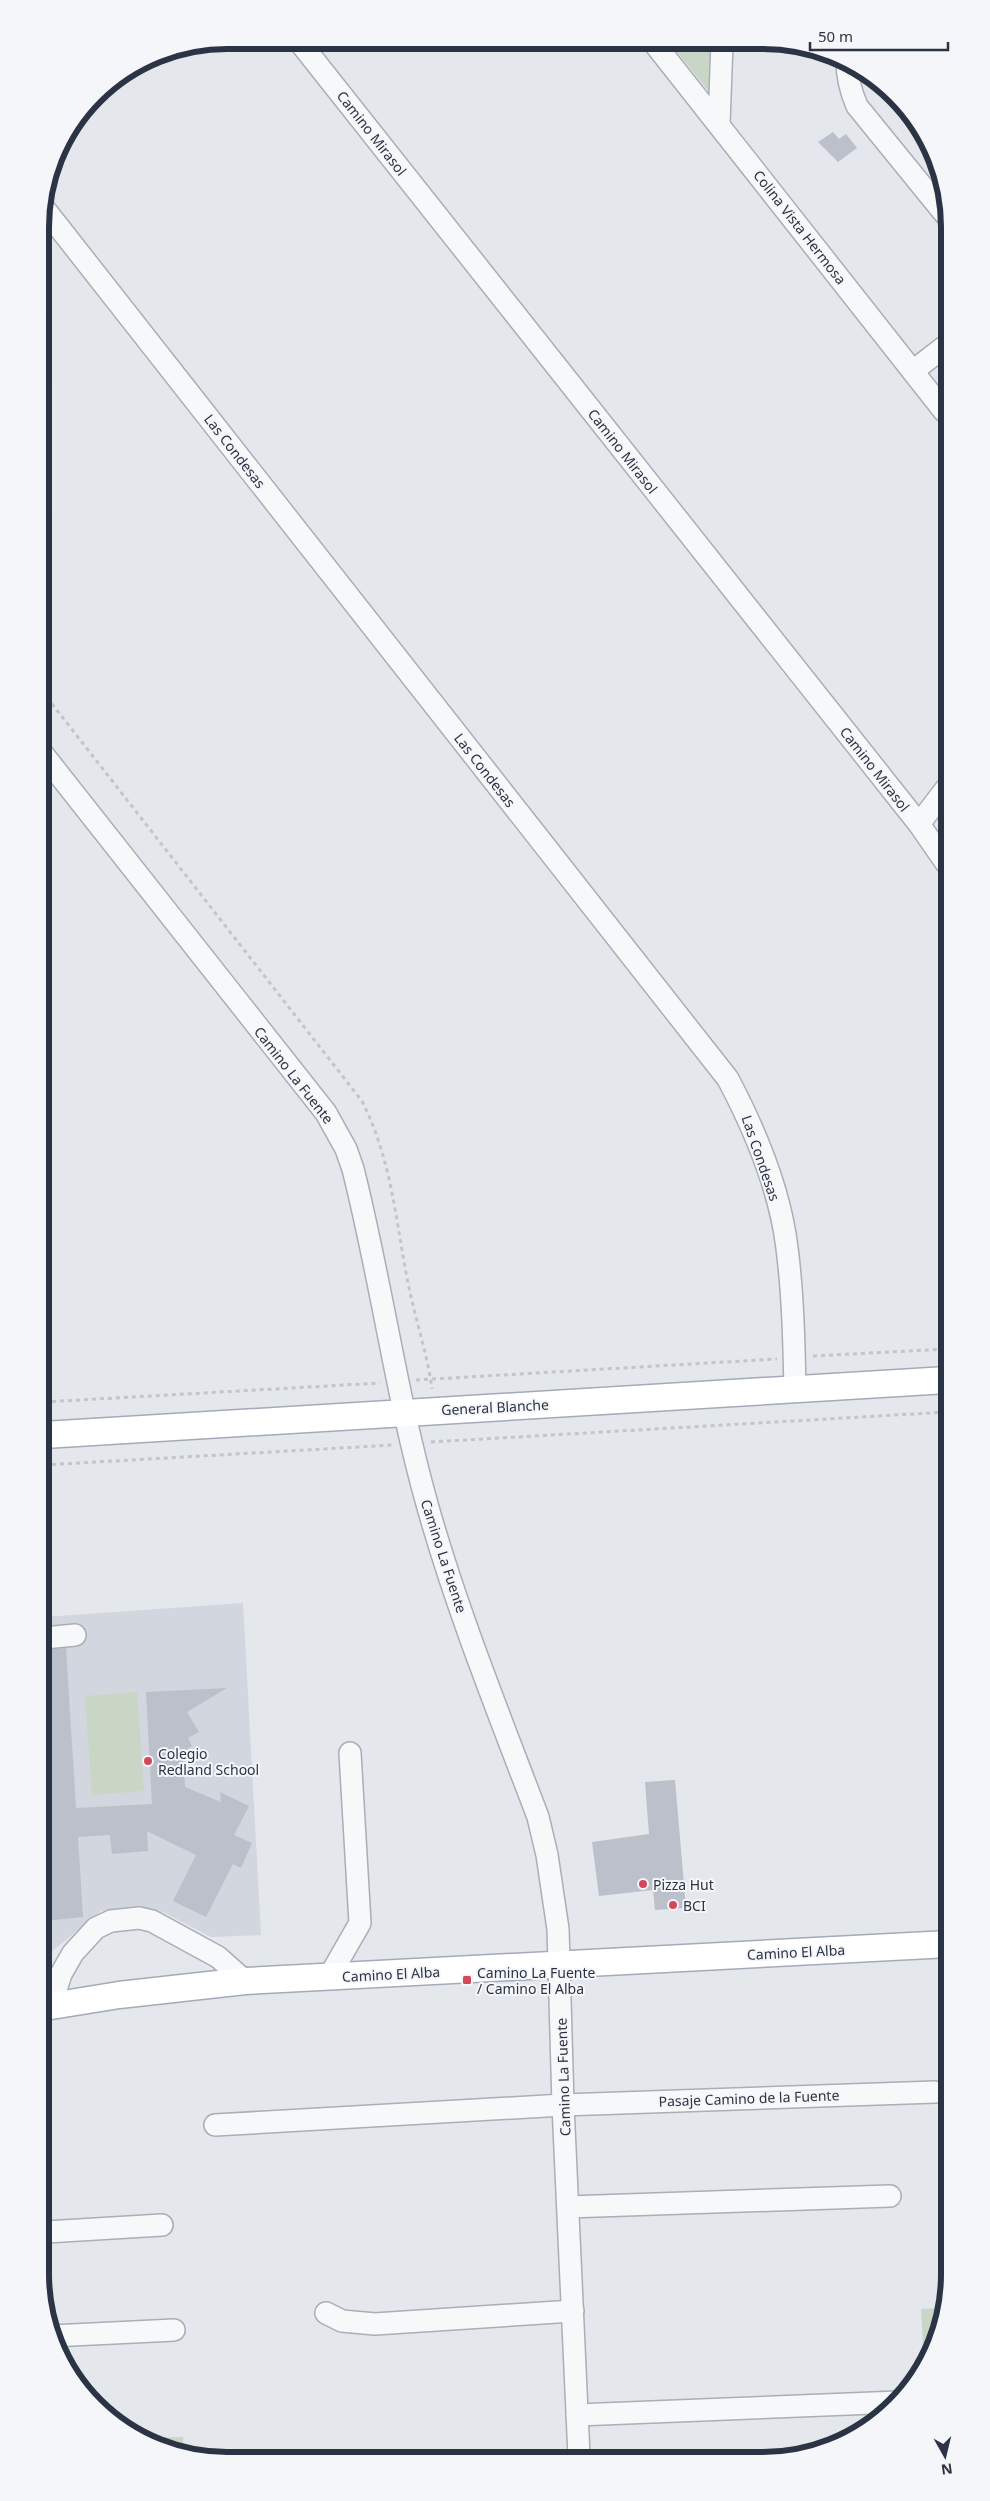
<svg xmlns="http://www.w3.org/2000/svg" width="990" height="2501" viewBox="0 0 990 2501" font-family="'Noto Sans',sans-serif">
  <rect width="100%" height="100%" fill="#e4e7ec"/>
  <polygon fill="#d2d6de" points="243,1603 261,1935 211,1937 165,1913 140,1906 101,1911 45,1957 44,1617"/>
  <g fill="#c9d6c5">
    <polygon points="670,43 713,43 709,92"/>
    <polygon points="137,1692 144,1791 92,1795 85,1696"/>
    <polygon points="944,2308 936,2345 924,2364 921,2309"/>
    <polygon points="183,2437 184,2455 145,2442 145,2438"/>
  </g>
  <g fill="#bbc0ca">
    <polygon points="833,132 839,139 846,134 857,148 838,162 818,142"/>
    <polygon points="66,1648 76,1808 152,1804 146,1692 227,1688 187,1712 199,1732 188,1738 192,1746 183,1752 185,1787 221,1802 220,1792 249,1806 234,1835 252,1843 241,1868 233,1864 206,1917 173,1901 196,1855 147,1831 148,1851 112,1854 110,1835 78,1837 83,1917 45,1921 44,1650"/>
    <polygon points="675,1780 686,1908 655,1910 653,1890 599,1896 592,1842 649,1834 645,1782"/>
  </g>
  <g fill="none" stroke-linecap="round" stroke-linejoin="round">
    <g stroke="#a9aeb7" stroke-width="24">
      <g id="minor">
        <polyline points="298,40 919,824 946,863"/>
        <polyline points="654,43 944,411"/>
        <path d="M847,61c0,16 3,29 10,45l87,107"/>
        <polyline points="719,123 722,43"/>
        <path d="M43,207l685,872c28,53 52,110 59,169 6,47 7,95 8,142"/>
        <polyline points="913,371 944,347"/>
        <path d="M42,753l284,360 20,36 7,20c28,111 43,225 74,335 30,107 72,210 111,313l9,38 11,74 5,176 16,351"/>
        <polyline points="919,824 945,790"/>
        <polyline points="44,1638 75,1635"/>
        <polyline points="329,1977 360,1923 350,1753"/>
        <polyline points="51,2006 61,1974 73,1953 96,1928 111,1921 139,1918 152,1921 218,1957 245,1981"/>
        <polyline points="215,2125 563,2105 935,2092"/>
        <polyline points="568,2207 890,2196"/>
        <polyline points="46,2232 162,2225"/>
        <polyline points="326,2313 342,2321 375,2324 573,2311"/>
        <polyline points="52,2336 174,2330"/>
        <polyline points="577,2415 898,2402"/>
      </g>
    </g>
    <g stroke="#a3abb8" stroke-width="29">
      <g id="major">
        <polyline points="44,1435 947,1380"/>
        <polyline points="45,2007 119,1995 245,1981 949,1944"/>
      </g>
    </g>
    <g stroke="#c2c5cb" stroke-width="3" stroke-dasharray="4 4" stroke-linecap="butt">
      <path d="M42,691l320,410c29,58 33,114 45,177 7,37 20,74 25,111"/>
      <polyline points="813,1356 947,1349"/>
      <polyline points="416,1380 777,1359"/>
      <polyline points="44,1402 380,1383"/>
      <polyline points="431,1442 947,1412"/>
      <polyline points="44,1465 393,1445"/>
    </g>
    <use href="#minor" stroke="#f7f8fa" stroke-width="21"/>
    <use href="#major" stroke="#fff" stroke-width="26"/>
  </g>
  <g fill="#d1495b" stroke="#f4f6f9" stroke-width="2">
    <circle cx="148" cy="1761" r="5"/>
    <circle cx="643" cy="1884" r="5"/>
    <circle cx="673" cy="1905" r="5"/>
    <rect x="462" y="1975" width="10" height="10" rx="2.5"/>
  </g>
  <g text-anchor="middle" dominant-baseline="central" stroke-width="4" stroke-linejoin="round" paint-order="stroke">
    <g font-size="14" fill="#2b3445" stroke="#f4f6f9">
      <text transform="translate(372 133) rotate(52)">Camino Mirasol</text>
      <text transform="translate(800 227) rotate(52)">Colina Vista Hermosa</text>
      <text transform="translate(235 451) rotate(52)">Las Condesas</text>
      <text transform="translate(623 451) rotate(52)">Camino Mirasol</text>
      <text transform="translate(875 769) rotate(52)">Camino Mirasol</text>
      <text transform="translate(485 770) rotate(52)">Las Condesas</text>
      <text transform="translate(294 1075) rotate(52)">Camino La Fuente</text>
      <text transform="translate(761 1158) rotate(71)">Las Condesas</text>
      <text transform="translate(495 1407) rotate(-3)">General Blanche</text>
      <text transform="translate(444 1556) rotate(72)">Camino La Fuente</text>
      <text transform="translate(796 1952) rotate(-3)">Camino El Alba</text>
      <text transform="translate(391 1974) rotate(-3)">Camino El Alba</text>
      <text transform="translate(563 2077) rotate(-92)">Camino La Fuente</text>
      <text transform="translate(749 2098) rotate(-2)">Pasaje Camino de la Fuente</text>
    </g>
    <g font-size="14" fill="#2b3445" stroke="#f4f6f9" text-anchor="start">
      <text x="158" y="1753">Colegio<tspan x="158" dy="16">Redland School</tspan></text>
      <text x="653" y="1884">Pizza Hut</text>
      <text x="683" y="1905">BCI</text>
      <text x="477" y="1972">Camino La Fuente<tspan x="477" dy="16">/ Camino El Alba</tspan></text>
    </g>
  </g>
  <path d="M0 0H990V2501H0ZM227 49H763A178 178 0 0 1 941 227V2274A178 178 0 0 1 763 2452H227A178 178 0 0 1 49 2274V227A178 178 0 0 1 227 49Z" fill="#f4f6f9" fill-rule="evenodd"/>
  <path fill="none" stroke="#2b3445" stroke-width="6" d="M227 49H763A178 178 0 0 1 941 227V2274A178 178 0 0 1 763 2452H227A178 178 0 0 1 49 2274V227A178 178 0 0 1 227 49Z"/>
  <g transform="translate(945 2456) rotate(172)" stroke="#f4f6f9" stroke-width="4" paint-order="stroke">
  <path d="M0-4L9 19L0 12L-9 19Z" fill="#2b3445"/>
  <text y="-8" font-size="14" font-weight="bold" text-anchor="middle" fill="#2b3445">N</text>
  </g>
  <path d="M810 42v8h138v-8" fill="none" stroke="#2b3445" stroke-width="2.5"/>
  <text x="818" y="42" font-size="15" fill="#2b3445" stroke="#f4f6f9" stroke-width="4" paint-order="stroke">50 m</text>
</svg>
